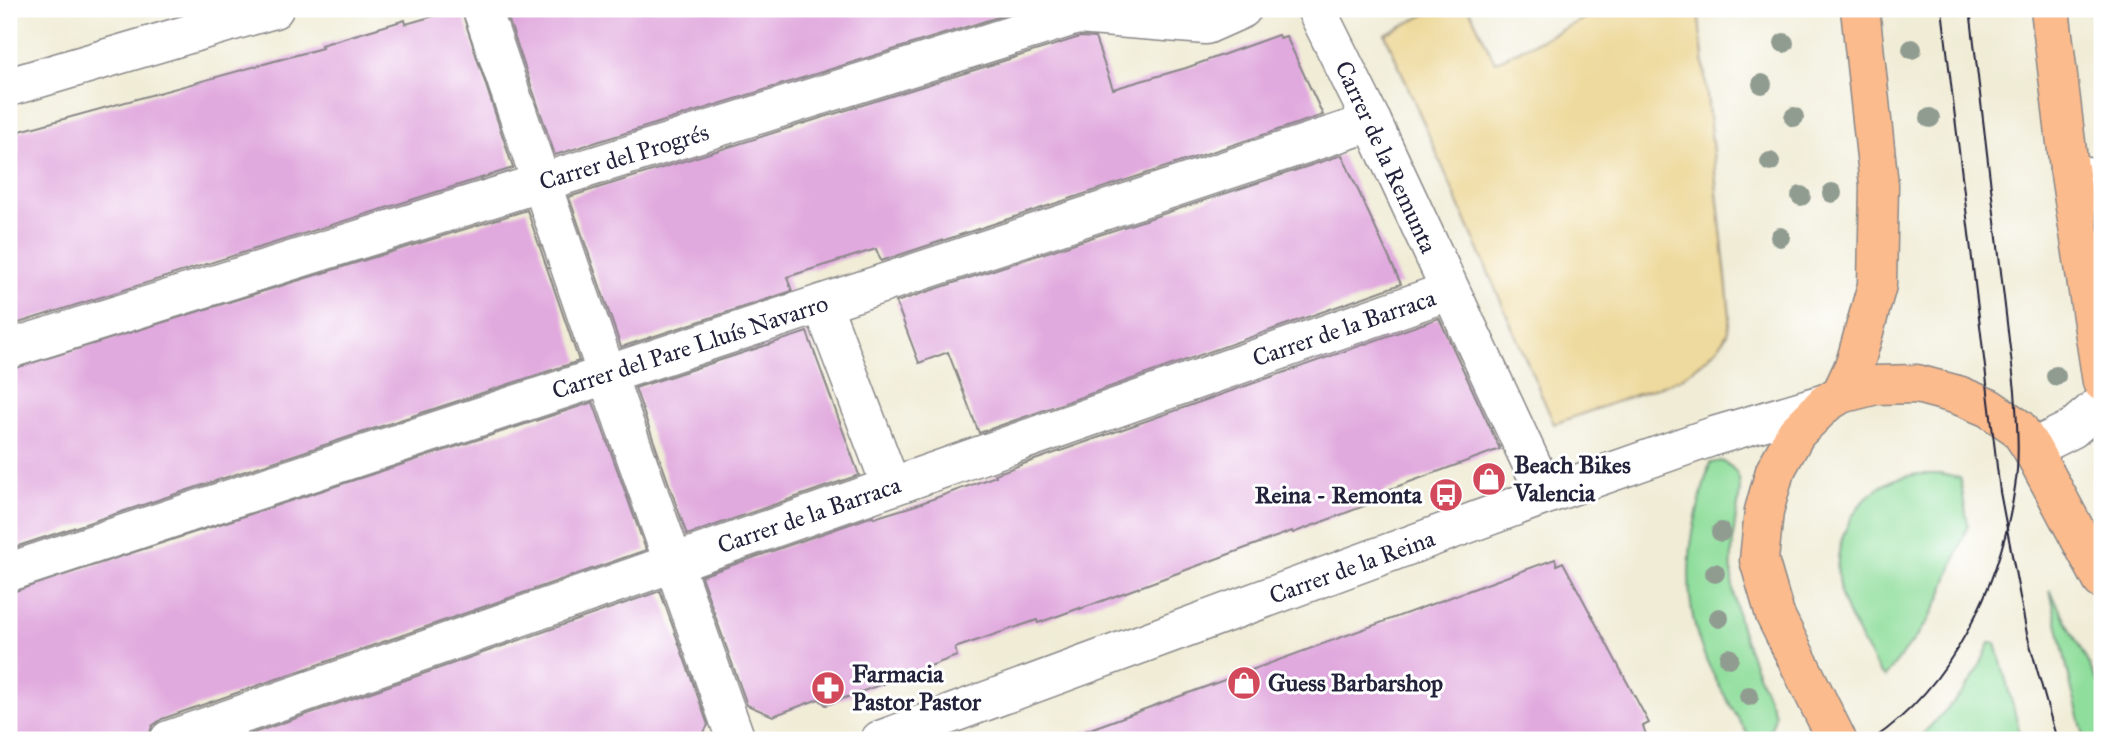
<svg xmlns="http://www.w3.org/2000/svg" width="2111" height="749" viewBox="0 0 2111 749" font-family="'IM FELL Great Primer',serif">
  <rect width="100%" height="100%" fill="#fff"/>
  <filter id="ink" filterUnits="userSpaceOnUse"><feTurbulence type="fractalNoise" baseFrequency=".0143" numOctaves="2"/><feDisplacementMap in="SourceGraphic" scale="14" xChannelSelector="R" yChannelSelector="G"/><feConvolveMatrix kernelMatrix="1 2 1 2 8 2 1 2 1" color-interpolation-filters="sRGB"/></filter>
  <filter id="wash" filterUnits="userSpaceOnUse"><feTurbulence type="fractalNoise" baseFrequency=".00686" numOctaves="4" result="noise"/><feDisplacementMap in="SourceGraphic" scale="28" xChannelSelector="R" yChannelSelector="G"/><feGaussianBlur stdDeviation="1.57" result="paint"/><feColorMatrix in="noise" values="0 0 0 0 0 0 0 0 0 0 0 0 0 0 0 0 0 1.4 0 .05"/><feComposite in="paint" operator="in"/></filter>
  <g filter="url(#wash)">
    <rect width="100%" height="100%" fill="#f0ecd6"/>
    <g fill="#90de9c" stroke="#59806c" stroke-width="2">
      <path d="M1721,461c24,10 20,29 16,50 -3,14 -4,29 -5,43 -4,58 21,108 43,160 -2,14 -8,26 -24,26 -19,-33 -44,-69 -54,-106 -17,-60 -4,-113 13,-171z"/>
      <path d="M1917,474h22l21,4 8,47 -28,74 -14,25 -41,53 -6,-5c-11,-21 -33,-56 -38,-77 -12,-46 9,-98 55,-116 6,-2 14,-3 21,-5z"/>
      <polygon points="2050,590 2102,690 2102,740 2085,740 2072,690"/>
      <polygon points="1990,643 1996,643 2022,740 1917,740 1964,691 1978,670"/>
    </g>
    <path fill="#eeda9e" stroke="#887e6c" stroke-width="2" d="M1437,9h32l26,53 109,-53h94l32,307c-1,5 -1,13 -3,17 -8,19 -31,34 -47,46l-126,45 -169,-390z"/>
    <g id="blocks">
      <g fill="#e1aade">
        <polygon points="458,9 461,9 513,168 9,326 9,134 322,48 321,45 405,20 406,24"/>
        <polygon points="505,9 1024,9 555,155"/>
        <polygon points="1278,35 1280,38 1286,36 1323,115 881,261 876,249 787,277 792,291 621,347 569,197 1080,37 1095,38 1113,89 1186,68"/>
        <polygon points="1342,155 1401,284 979,433 948,352 919,363 896,302"/>
        <polygon points="527,210 579,361 9,549 9,370"/>
        <polygon points="1439,318 1500,449 1385,491 1385,498 1293,533 1292,531 1080,609 1080,608 1038,623 1037,620 955,648 957,656 826,705 819,699 773,716 747,705 701,576 873,516 874,518 916,505 996,476 995,474"/>
        <polygon points="807,332 859,475 687,535 635,388"/>
        <polygon points="593,402 646,550 162,719 152,726 148,740 9,740 9,593"/>
        <polygon points="1555,559 1557,565 1563,562 1649,723 1643,726 1648,740 1075,740 1074,735"/>
        <polygon points="660,591 708,725 700,740 234,740"/>
      </g>
    </g>
  </g>
  <g filter="url(#ink)">
    <use href="#blocks" fill-opacity="0" stroke="#898788" stroke-width="2"/>
    <g fill="none" stroke-linecap="round" stroke-linejoin="round">
      <g stroke="#898788" stroke-width="41">
        <g id="minor">
          <polyline points="482,9 607,375 736,740"/>
          <polyline points="1316,9 1372,122 1546,495"/>
          <polyline points="9,87 274,9"/>
          <polyline points="2069,168 2102,187"/>
          <polyline points="822,304 891,486"/>
          <polyline points="9,349 1077,15 1206,25 1242,9"/>
          <polyline points="2032,449 2072,429 2102,403"/>
          <polyline points="9,572 1372,122"/>
          <polyline points="169,740 1449,291"/>
          <polyline points="880,740 1546,495 1714,436 1826,403"/>
        </g>
      </g>
      <g stroke="#898788" stroke-width="41">
        <g id="major">
          <polyline points="2050,9 2069,168 2102,382"/>
          <polyline points="1841,394 1855,364 1877,285 1879,185 1860,9"/>
          <polyline points="1837,740 1775,615 1759,560 1764,511 1775,471 1796,433 1826,403 1841,394 1876,385 1917,384 1958,395 1989,408 2018,428 2032,449 2102,580"/>
        </g>
      </g>
      <use href="#minor" stroke="#fff" stroke-width="38"/>
      <use href="#major" stroke="#fbbb8d" stroke-width="38"/>
      <g stroke="#22223b" stroke-width="2">
        <polyline points="1942,9 2000,492 2027,634 2057,740"/>
        <path d="M1872,740c81,-55 129,-157 143,-253 5,-31 2,-64 0,-96l-45,-382"/>
      </g>
    </g>
    <g fill="#919c91">
      <circle cx="1784" cy="43" r="10"/>
      <circle cx="1912" cy="49" r="10"/>
      <circle cx="1762" cy="84" r="10"/>
      <circle cx="1794" cy="117" r="10"/>
      <circle cx="1930" cy="118" r="10"/>
      <circle cx="1770" cy="162" r="10"/>
      <circle cx="1832" cy="193" r="10"/>
      <circle cx="1801" cy="196" r="10"/>
      <circle cx="1780" cy="237" r="10"/>
      <circle cx="2056" cy="376" r="10"/>
      <circle cx="1721" cy="532" r="10"/>
      <circle cx="1715" cy="573" r="10"/>
      <circle cx="1719" cy="618" r="10"/>
      <circle cx="1729" cy="658" r="10"/>
      <circle cx="1749" cy="696" r="10"/>
    </g>
  </g>
  <defs>
    <g id="shop-disc" transform="scale(1.75)"><circle r="9.5" fill="#d1495b" stroke="#fff"/><path d="M-5-2.5h2.3a2.7 3.5 0 0 1 5.4 0H5L5.5 6h-11ZM-1.5-2.5h3a1.5 2.3 0 0 0-3 0Z" fill="#fff"/></g>
    <g id="bus-disc" transform="scale(1.75)"><circle r="9.5" fill="#d1495b" stroke="#fff"/><path d="M-5-6H5V4H4V6H2V4H-2V6H-4V4H-5ZM-3.5-4V0h7V-4ZM-3.5 1.2v1.5H-2V1.2ZM2 1.2v1.5H3.5V1.2Z" fill="#fff"/></g>
    <g id="pharmacy-disc" transform="scale(1.75)"><circle r="9.5" fill="#d1495b" stroke="#fff"/><path d="M-2-6h4v4h4v4h-4v4h-4v-4h-4v-4h4Z" fill="#fff"/></g>
  </defs>
  <g fill-rule="evenodd">
    <use href="#shop-disc" x="1489" y="479"/>
    <use href="#bus-disc" x="1446" y="495"/>
    <use href="#shop-disc" x="1244" y="683"/>
    <use href="#pharmacy-disc" x="828" y="688"/>
  </g>
  <g text-anchor="middle" dominant-baseline="central" stroke-width="6" stroke-linejoin="round" paint-order="stroke">
    <g font-size="24" fill="#22223b" stroke="#fff">
      <text transform="translate(624 157) rotate(-17)">Carrer del Progrés</text>
      <text transform="translate(1386 157) rotate(65)">Carrer de la Remunta</text>
      <text transform="translate(1344 328) rotate(-19)">Carrer de la Barraca</text>
      <text transform="translate(690 347) rotate(-18)">Carrer del Pare Lluís Navarro</text>
      <text transform="translate(809 515) rotate(-19)">Carrer de la Barraca</text>
      <text transform="translate(1352 567) rotate(-20)">Carrer de la Reina</text>
    </g>
    <g font-size="24" font-weight="bold" fill="#22223b" stroke="#fff" text-anchor="start">
      <text x="1514" y="465">Beach Bikes<tspan x="1514" dy="28">Valencia</tspan></text>
      <text x="1422" y="495" text-anchor="end">Reina - Remonta</text>
      <text x="852" y="674">Farmacia<tspan x="852" dy="28">Pastor Pastor</tspan></text>
      <text x="1268" y="683">Guess Barbarshop</text>
    </g>
  </g>
  <rect width="2111" height="749" fill="none" stroke="#fff" stroke-width="35"/>
</svg>
